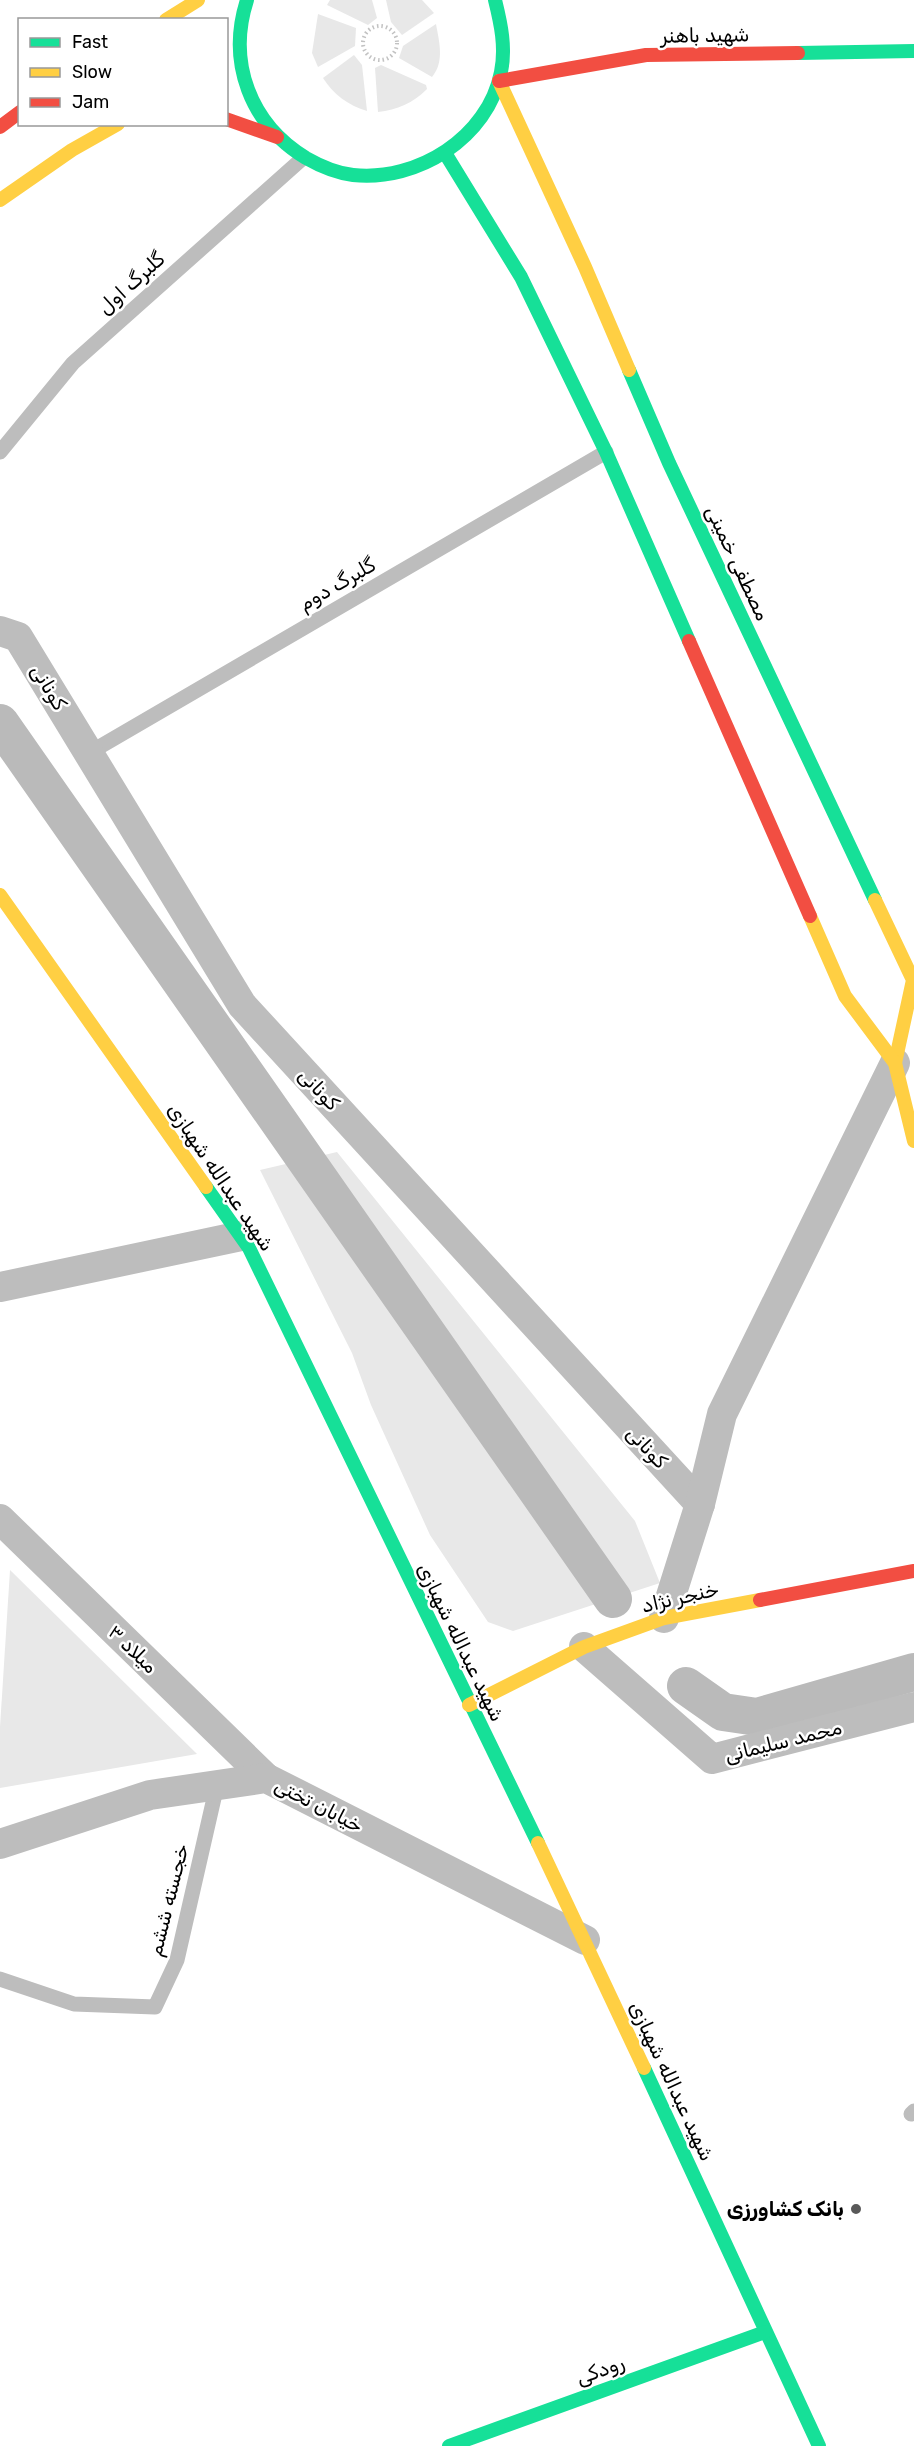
<svg xmlns="http://www.w3.org/2000/svg" width="914" height="2446" viewBox="0 0 914 2446" font-family="Rubik,Vazirmatn,sans-serif">
  <rect width="100%" height="100%" fill="#fff"/>
  <g fill="#e8e8e8">
    <polygon points="330,0 372,0 377,18 368,25 327,5"/>
    <polygon points="386,0 422,0 434,13 402,35 391,22"/>
    <polygon points="318,14 356,28 355,46 318,67 312,53"/>
    <path d="M436,24c3,17 9,38 -4,53l-33,-19 4,-12z"/>
    <path d="M354,55l8,10 5,46c-18,-5 -34,-17 -44,-33z"/>
    <path d="M381,65l45,20 1,4c-14,14 -30,21 -49,23l-3,-44z"/>
    <polygon points="337,1152 635,1521 660,1583 513,1631 488,1622 430,1535 371,1405 352,1353 260,1170"/>
    <polygon points="10,1570 197,1754 0,1788 0,1727"/>
  </g>
  <g fill="none" stroke-linecap="round" stroke-linejoin="round">
    <g stroke="#bababa" stroke-width="38">
      <polyline points="0,723 613,1599"/>
      <polyline points="686,1686 723,1712 757,1717 914,1672"/>
    </g>
    <circle stroke="#c2c2c2" stroke-width="4" stroke-dasharray="1.5 3" stroke-linecap="butt" cx="380" cy="43" r="17"/>
    <g stroke="#bdbdbd" stroke-width="15">
      <polyline points="0,452 73,363 303,158"/>
      <polyline points="89,753 606,452"/>
      <polyline points="0,1979 74,2004 155,2007 177,1960 217,1785"/>
      <polyline points="911,2114 914,2111"/>
    </g>
    <g stroke="#bdbdbd" stroke-width="30">
      <polyline points="0,631 18,637 242,1005 700,1504"/>
      <polyline points="0,1287 241,1236"/>
      <polyline points="0,1519 266,1778"/>
      <polyline points="664,1618 700,1504 722,1414 895,1063"/>
      <polyline points="584,1647 712,1759 914,1707"/>
      <polyline points="0,1844 150,1795 266,1778 585,1940"/>
    </g>
    <g stroke="#16e098" stroke-width="14">
      <path d="M247,0c-20,62 3,124 59,158 14,8 30,15 47,17 64,7 135,-37 148,-103 5,-24 0,-48 -6,-72"/>
      <polyline points="798,53 914,51"/>
      <polyline points="445,153 521,277 606,452 689,641"/>
      <polyline points="629,370 669,463 875,900"/>
      <polyline points="206,1187 249,1248 538,1843"/>
      <polyline points="644,2068 819,2446"/>
      <polyline points="449,2446 765,2332"/>
    </g>
    <g stroke="#ffcf43" stroke-width="14">
      <polyline points="166,20 198,0"/>
      <polyline points="499,81 585,267 629,370"/>
      <polyline points="0,200 72,150 118,124"/>
      <polyline points="0,895 206,1187"/>
      <polyline points="875,900 913,980 895,1063"/>
      <polyline points="810,916 845,996 895,1063 914,1141"/>
      <polyline points="469,1705 584,1647 664,1618 760,1600"/>
      <polyline points="538,1843 644,2068"/>
    </g>
    <g stroke="#f24e42" stroke-width="14">
      <polyline points="499,81 646,55 798,53"/>
      <polyline points="226,119 277,137"/>
      <polyline points="0,127 20,112"/>
      <polyline points="689,641 810,916"/>
      <polyline points="760,1600 914,1571"/>
    </g>
  </g>
  <circle fill="#595959" stroke="#fff" stroke-width="2" cx="856" cy="2209" r="6"/>
  <g text-anchor="middle" dominant-baseline="central" stroke-width="5" stroke-linejoin="round" paint-order="stroke">
    <g font-size="20" fill="#000" stroke="#fff">
      <text transform="translate(705 35) rotate(-1)">شهید باهنر</text>
      <text transform="translate(131 283) rotate(-42)">گلبرگ اول</text>
      <text transform="translate(738 563) rotate(65)">مصطفی خمینی</text>
      <text transform="translate(337 584) rotate(-30)">گلبرگ دوم</text>
      <text transform="translate(49 687) rotate(59)">کونانی</text>
      <text transform="translate(319 1089) rotate(47)">کونانی</text>
      <text transform="translate(221 1177) rotate(56)">شهید عبدالله شهبازی</text>
      <text transform="translate(647 1447) rotate(47)">کونانی</text>
      <text transform="translate(680 1597) rotate(-13)">خنجر نژاد</text>
      <text transform="translate(461 1642) rotate(64)">شهید عبدالله شهبازی</text>
      <text transform="translate(133 1649) rotate(44)">میلاد ۳</text>
      <text transform="translate(783 1741) rotate(-14)">محمد سلیمانی</text>
      <text transform="translate(319 1805) rotate(27)">خیابان تختی</text>
      <text transform="translate(168 1900) rotate(-76)">خجسته ششم</text>
      <text transform="translate(672 2081) rotate(65)">شهید عبدالله شهبازی</text>
      <text transform="translate(600 2370) rotate(-20)">رودکی</text>
    </g>
    <g font-size="20" font-weight="bold" fill="#000" stroke="#fff" text-anchor="end">
      <text x="844" y="2209">بانک کشاورزی</text>
    </g>
  </g>
  <rect x="18" y="18" width="210" height="108" fill="#ffffff" stroke="#999999" stroke-width="1.5"/>
  <rect x="30" y="38" width="30" height="9" fill="#16e098" stroke="#999999" stroke-width="1.5"/>
  <text x="72" y="48" font-size="18" fill="#000000">Fast</text>
  <rect x="30" y="68" width="30" height="9" fill="#ffcf43" stroke="#999999" stroke-width="1.5"/>
  <text x="72" y="78" font-size="18" fill="#000000">Slow</text>
  <rect x="30" y="98" width="30" height="9" fill="#f24e42" stroke="#999999" stroke-width="1.5"/>
  <text x="72" y="108" font-size="18" fill="#000000">Jam</text>
</svg>
